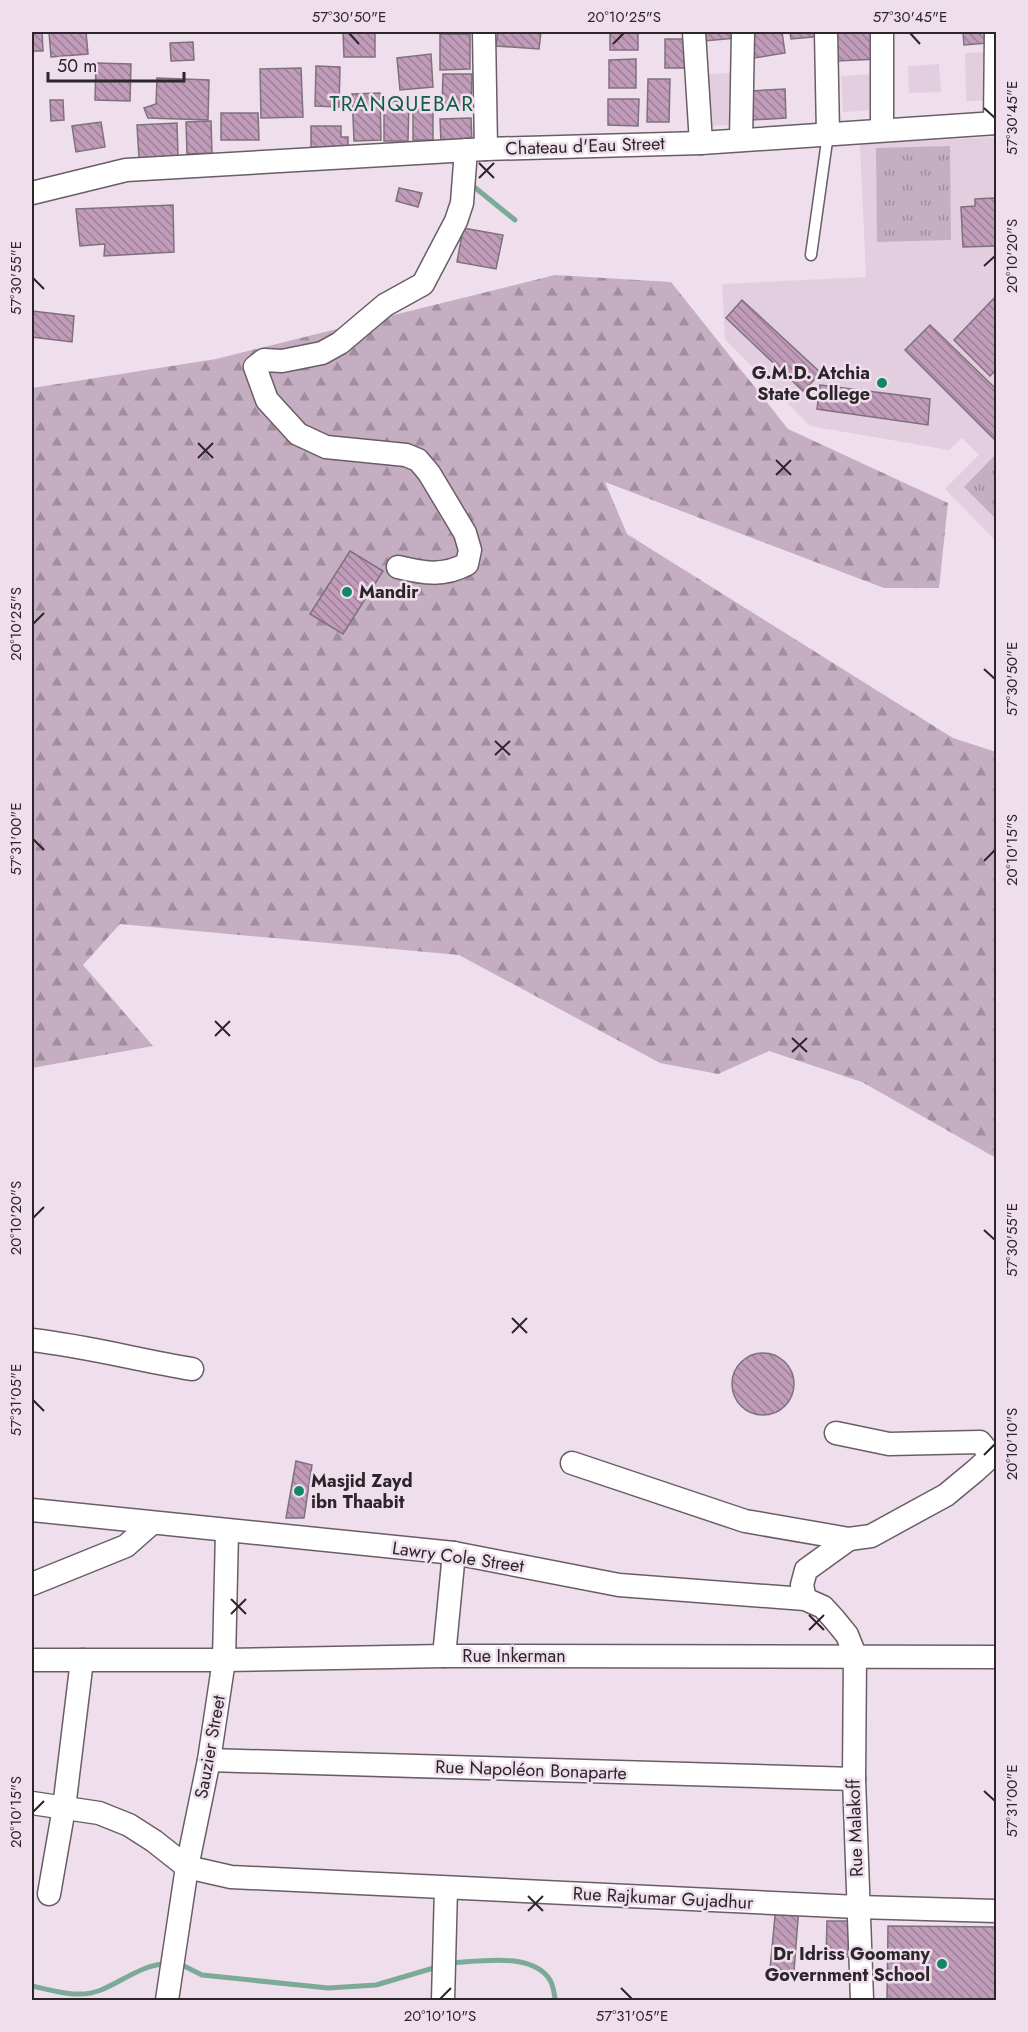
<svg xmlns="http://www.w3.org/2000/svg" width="1028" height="2032" viewBox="0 0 1028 2032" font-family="Jost,sans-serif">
  <defs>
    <pattern id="grass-tufts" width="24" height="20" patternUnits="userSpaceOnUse" patternTransform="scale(1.5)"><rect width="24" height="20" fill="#c5aec1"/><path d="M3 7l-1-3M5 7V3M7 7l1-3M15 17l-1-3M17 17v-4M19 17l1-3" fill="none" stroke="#a08d9d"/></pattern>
    <pattern id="forest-firs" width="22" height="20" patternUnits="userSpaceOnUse" patternTransform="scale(1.5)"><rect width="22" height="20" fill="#c5aec1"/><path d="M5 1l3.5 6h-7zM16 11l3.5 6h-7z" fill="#a08d9d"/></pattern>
    <pattern id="building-back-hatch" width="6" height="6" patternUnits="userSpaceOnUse" patternTransform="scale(1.5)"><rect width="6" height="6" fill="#c19cba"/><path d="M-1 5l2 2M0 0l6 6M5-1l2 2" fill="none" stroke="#9d7f97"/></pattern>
  </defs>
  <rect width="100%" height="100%" fill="#efdfec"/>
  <g fill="#e2cedf">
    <polygon points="989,52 990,101 966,101 965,53"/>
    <polygon points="939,64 941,92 909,93 908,66"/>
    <polygon points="733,73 735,125 707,126 705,74"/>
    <polygon points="874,74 876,110 843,112 841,76"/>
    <polygon points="996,137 996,541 945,489 979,455 962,438 949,450 810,426 725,339 722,284 866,277 860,144"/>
  </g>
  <g fill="url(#grass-tufts)">
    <polygon points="950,146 951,240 877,242 876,148"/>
    <polygon points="996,454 996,519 964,487"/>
  </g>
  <polygon fill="url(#forest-firs)" points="555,275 671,282 788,429 948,503 939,588 884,588 605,482 627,534 953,738 996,752 996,1158 862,1082 769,1051 718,1074 660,1063 459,955 120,924 83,965 153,1046 32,1068 32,388 216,359"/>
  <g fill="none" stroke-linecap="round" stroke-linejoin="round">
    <g stroke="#7bab98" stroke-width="5">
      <polyline points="473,182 473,186 515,220"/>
      <path d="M449,1963c29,-1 83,-12 101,17 3,5 4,12 5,18l-2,2"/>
      <polyline points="176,1965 184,1966 202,1975 328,1988 376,1985 437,1967"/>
      <path d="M32,1986c22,5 47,13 69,4 20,-8 44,-27 66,-26"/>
    </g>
  </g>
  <g fill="url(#building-back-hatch)" stroke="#7f717c" stroke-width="1.5">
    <polygon points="32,32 42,32 43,51 32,51"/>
    <polygon points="49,32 86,32 88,54 51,57"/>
    <polygon points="343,32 375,32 375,57 344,57"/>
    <polygon points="498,32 541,32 539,49 496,46"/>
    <rect x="610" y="32" width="28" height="18"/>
    <polygon points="703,32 736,32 736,38 704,41"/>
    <polygon points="750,32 782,32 785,53 754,58"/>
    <polygon points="790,32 823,32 823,36 791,39"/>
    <polygon points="836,32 877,32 878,59 837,61"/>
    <polygon points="963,32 986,32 987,43 964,45"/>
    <polygon points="440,34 470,34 470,69 440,70"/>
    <rect x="665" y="39" width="27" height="29"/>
    <polygon points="193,42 194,60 171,61 170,43"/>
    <polygon points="431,54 433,87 400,90 397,58"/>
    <polygon points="636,59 636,88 609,88 609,60"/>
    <polygon points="96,63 131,64 130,101 95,100"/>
    <polygon points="316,66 340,67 339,107 315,106"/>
    <polygon points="301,68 303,117 261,118 260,69"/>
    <polygon points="443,74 472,74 471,108 442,108"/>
    <polygon points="157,78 209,80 208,120 148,118 144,108 156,104"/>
    <polygon points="648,79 670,79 669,122 647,122"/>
    <polygon points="785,89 786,118 752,120 751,91"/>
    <polygon points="380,93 381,140 354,141 352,94"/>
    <polygon points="608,99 639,99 638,126 608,125"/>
    <polygon points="50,100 63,100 64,120 51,121"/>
    <polygon points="384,101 409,101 408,141 384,141"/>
    <polygon points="433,109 433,140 413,140 413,110"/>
    <polygon points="221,113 258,113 259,140 221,140"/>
    <polygon points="471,118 472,142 441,143 440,119"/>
    <polygon points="211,121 212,153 187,154 186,122"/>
    <polygon points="101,122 105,147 76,152 72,126"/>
    <polygon points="177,123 178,156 139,158 137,125"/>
    <polygon points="311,126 341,126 341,137 348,137 348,149 311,149"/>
    <polygon points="399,188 422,193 418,207 396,201"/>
    <polygon points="994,198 996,201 996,246 963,247 961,207 975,206 975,199"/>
    <polygon points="173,205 174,252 104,256 105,244 80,246 76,209"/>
    <polygon points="463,228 503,235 496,269 457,262"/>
    <polygon points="996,296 996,370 990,376 954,340"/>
    <polygon points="742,300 821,373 803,391 726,318"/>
    <polygon points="32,311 74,316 72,342 32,337"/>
    <polygon points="930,325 994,387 996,385 995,440 905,350"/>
    <polygon points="820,385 930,399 928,425 817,409"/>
    <polygon points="350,551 383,571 343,634 310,614"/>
    <circle cx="763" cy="1384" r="31"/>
    <polygon points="296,1461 312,1465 304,1518 286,1518"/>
    <polygon points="776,1905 799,1907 794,1971 770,1969"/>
    <polygon points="827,1921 847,1921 852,1927 852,1949 848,1949 849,1957 826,1957"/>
    <polygon points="888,1926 996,1927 996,2000 887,2000"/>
  </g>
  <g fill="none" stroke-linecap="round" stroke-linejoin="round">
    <g stroke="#6a5d68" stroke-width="13">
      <polyline id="lane" points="811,255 828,134"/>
    </g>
    <g stroke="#6a5d68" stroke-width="25">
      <g id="street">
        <polyline points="484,32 486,149"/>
        <polyline points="694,32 701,143"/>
        <polyline points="826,32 828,134"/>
        <polyline points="882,32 882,130"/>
        <polyline points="995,123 996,32"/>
        <polyline points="741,140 743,32"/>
        <polyline points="32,193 126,170 486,149 701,143 996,123"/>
        <path d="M398,567c25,6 45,10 69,-3l3,-14 -5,-17 -36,-60 -11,-13 -12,-5 -80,-8 -28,-13 -31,-34 -12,-33 9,-7 18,1 40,-8 18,-10 45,-38 38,-21 33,-63 6,-18 4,-53"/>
        <path d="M32,1340c54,6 106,20 160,29"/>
        <polyline points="572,1463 745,1521 849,1539 871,1536 946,1495 975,1471 986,1461 989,1453 980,1442 889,1444 836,1433"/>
        <polyline points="32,1510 454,1553 619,1585 805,1599 823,1607 834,1619 847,1635 855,1655 854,1779 862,2000"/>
        <polyline points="32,1584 126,1546 152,1523"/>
        <polyline points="805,1599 802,1585 806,1570 849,1539"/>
        <polyline points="444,1656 454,1553"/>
        <polyline points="32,1660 224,1660 444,1656 996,1657"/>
        <polyline points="209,1760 854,1779"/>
        <polyline points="32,1803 99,1813 129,1825 154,1841 187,1867 231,1877 858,1907 996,1911"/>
        <polyline points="49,1894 64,1808 82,1660"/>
        <polyline points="167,2000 187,1867 209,1760 224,1660 227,1531"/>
        <polyline points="443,2000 446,1888"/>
      </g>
    </g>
    <use href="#lane" stroke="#fff" stroke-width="10"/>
    <use href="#street" stroke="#fff" stroke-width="22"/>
  </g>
  <path fill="none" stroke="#2c262b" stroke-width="2" d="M349,33l10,11M910,33l10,11M613,44l11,-11M984,108l11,10M479,163l15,15M479,178l15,-15M984,266l11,-10M33,278l11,11M198,443l15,15M198,458l15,-15M776,460l15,15M776,475l15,-15M33,624l11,-11M984,669l11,10M495,741l15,14M495,755l15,-14M33,839l11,11M984,861l11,-11M215,1021l15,15M215,1036l15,-15M792,1038l15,14M792,1052l15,-14M33,1218l11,-11M984,1230l11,10M512,1318l15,15M512,1333l15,-15M33,1400l11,11M984,1455l11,-11M231,1599l15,15M231,1614l15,-15M809,1615l15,15M809,1630l15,-15M984,1791l11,10M33,1812l11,-11M528,1896l15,15M528,1911l15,-15M621,1988l11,11M440,1999l11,-11"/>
  <g fill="#138666" stroke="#efdfec" stroke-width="2">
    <circle cx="882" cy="383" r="6"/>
    <circle cx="347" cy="592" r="6"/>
    <circle cx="299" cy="1491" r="6"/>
    <circle cx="942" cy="1964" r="6"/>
  </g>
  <g text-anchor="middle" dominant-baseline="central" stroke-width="5" stroke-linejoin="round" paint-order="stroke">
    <g font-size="18" fill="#2c262b" stroke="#efdfec">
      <text transform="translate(585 146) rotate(-2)">Chateau d'Eau Street</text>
      <text transform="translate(458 1557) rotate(8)">Lawry Cole Street</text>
      <text x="514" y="1656">Rue Inkerman</text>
      <text transform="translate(210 1747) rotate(-80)">Sauzier Street</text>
      <text transform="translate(531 1770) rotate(2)">Rue Napoléon Bonaparte</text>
      <text transform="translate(855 1828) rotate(-92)">Rue Malakoff</text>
      <text transform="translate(663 1898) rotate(3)">Rue Rajkumar Gujadhur</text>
    </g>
    <g font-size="18" font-weight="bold" fill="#2c262b" stroke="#efdfec" text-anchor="end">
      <text x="870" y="373">G.M.D. Atchia<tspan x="870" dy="21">State College</tspan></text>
      <text x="359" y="592" text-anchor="start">Mandir</text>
      <text x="311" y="1481" text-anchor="start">Masjid Zayd<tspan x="311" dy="21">ibn Thaabit</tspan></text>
      <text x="930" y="1954">Dr Idriss Goomany<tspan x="930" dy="21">Government School</tspan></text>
    </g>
    <g font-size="21" letter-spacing="1.5" fill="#105c45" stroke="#efdfec">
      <text x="402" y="104">TRANQUEBAR</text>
    </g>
  </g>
  <rect width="1028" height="2032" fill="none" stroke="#efdfec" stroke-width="66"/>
  <path d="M48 72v9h136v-9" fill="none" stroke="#2c262b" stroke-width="3"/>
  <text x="57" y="72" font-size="18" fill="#2c262b" stroke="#efdfec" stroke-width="4.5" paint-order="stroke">50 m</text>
  <rect x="33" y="33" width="962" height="1966" fill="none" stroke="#2c262b" stroke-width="2"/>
  <g font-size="15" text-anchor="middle" fill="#2c262b">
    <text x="349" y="22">57°30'50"E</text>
    <text x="624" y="22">20°10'25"S</text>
    <text x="910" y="22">57°30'45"E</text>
    <text transform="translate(1012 118) rotate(-90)" y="5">57°30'45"E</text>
    <text transform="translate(1012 256) rotate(-90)" y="5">20°10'20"S</text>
    <text transform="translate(16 278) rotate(-90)" y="5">57°30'55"E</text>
    <text transform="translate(16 624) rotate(-90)" y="5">20°10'25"S</text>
    <text transform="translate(1012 679) rotate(-90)" y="5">57°30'50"E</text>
    <text transform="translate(16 839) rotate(-90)" y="5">57°31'00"E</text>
    <text transform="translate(1012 850) rotate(-90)" y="5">20°10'15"S</text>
    <text transform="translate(16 1218) rotate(-90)" y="5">20°10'20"S</text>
    <text transform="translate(1012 1240) rotate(-90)" y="5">57°30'55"E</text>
    <text transform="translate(16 1400) rotate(-90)" y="5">57°31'05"E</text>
    <text transform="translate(1012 1444) rotate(-90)" y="5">20°10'10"S</text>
    <text transform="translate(1012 1801) rotate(-90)" y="5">57°31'00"E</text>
    <text transform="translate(16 1812) rotate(-90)" y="5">20°10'15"S</text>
    <text x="440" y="2021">20°10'10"S</text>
    <text x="632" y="2021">57°31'05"E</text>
  </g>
</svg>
